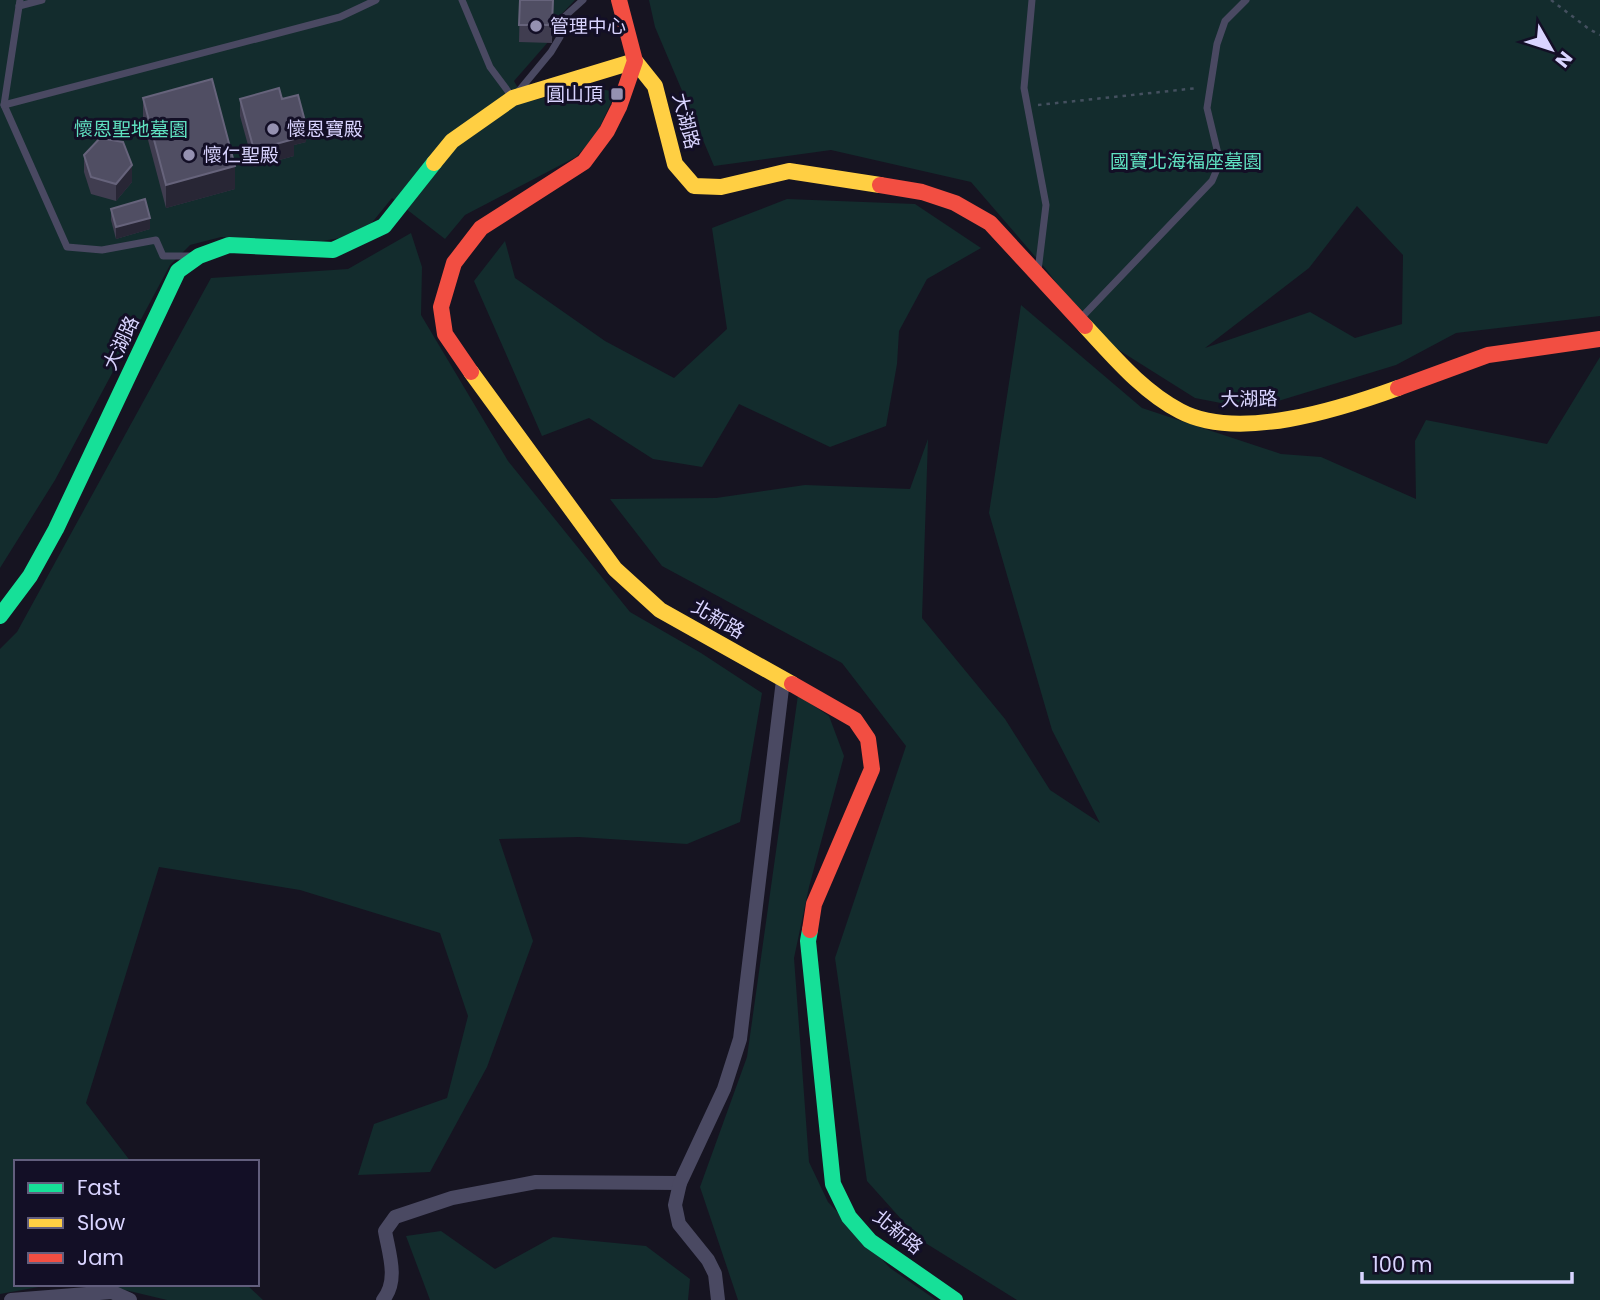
<svg xmlns="http://www.w3.org/2000/svg" width="1600" height="1300" viewBox="0 0 1600 1300" font-family="Poppins,'Noto Sans TC',sans-serif">
  <rect width="100%" height="100%" fill="#161421"/>
  <g fill="#132c2d" fill-rule="evenodd">
    <polygon points="0,0 575,0 555,21 556,33 514,81 526,102 590,87 616,92 595,137 576,157 465,215 445,239 392,198 370,225 340,238 322,241 221,237 190,245 170,265 55,480 0,568"/>
    <path d="M649,0h951v316l-144,17 -60,32 -144,44 -57,-11 -89,-56 -25,-27 -36,-47 -74,-86 -140,-32 -117,16 -59,-139zM1357,206l46,49 -1,69 -47,14 -45,-26 -105,36 104,-80z"/>
    <polygon points="787,199 915,204 981,248 927,279 899,331 897,364 886,426 830,447 739,404 702,467 653,459 589,418 542,436 474,281 505,241 515,278 605,341 674,378 727,329 712,228"/>
    <polygon points="411,233 422,267 421,315 508,461 630,612 701,653 762,693 740,822 687,844 579,837 499,839 533,941 487,1067 430,1172 358,1175 374,1124 447,1098 468,1016 440,933 300,890 159,867 86,1103 131,1162 16,1162 16,1284 55,1284 0,1294 0,649 17,632 211,278 348,269"/>
    <polygon points="1021,305 1142,408 1281,454 1321,457 1416,499 1415,441 1426,420 1547,444 1600,357 1600,1300 1017,1300 919,1239 867,1181 835,958 906,746 842,663 662,566 610,499 716,498 805,485 910,489 928,439 922,618 1005,719 1050,790 1100,823 1052,730 989,513"/>
    <polygon points="798,695 829,716 844,756 809,887 794,958 809,1162 828,1202 890,1268 936,1300 738,1300 700,1187 747,1057"/>
    <polygon points="441,1231 495,1269 553,1237 646,1246 690,1279 688,1300 430,1300 406,1236"/>
    <polygon points="100,1284 246,1284 263,1300 167,1300"/>
  </g>
  <g fill="none" stroke-linecap="round" stroke-linejoin="round">
    <g stroke="#44505f" stroke-width="2.5" stroke-dasharray="3.5 5" stroke-linecap="butt">
      <polyline points="1551,0 1589,29 1600,35"/>
      <polyline points="1038,105 1198,88"/>
    </g>
    <g stroke="#4a4962" stroke-width="7">
      <polyline points="20,0 4,105 67,247 102,250 156,240 163,256 192,256"/>
      <polyline points="462,0 490,67 513,98 551,52 560,37 563,18 583,0"/>
      <polyline points="1032,0 1024,88 1046,205 1038,271"/>
      <polyline points="19,6 42,0"/>
      <polyline points="4,105 340,17 376,0"/>
      <polyline points="1080,319 1212,181 1220,162 1207,108 1217,44 1225,21 1246,0"/>
    </g>
    <g stroke="#4a4962" stroke-width="14">
      <polyline points="11,1300 112,1292 130,1300"/>
      <path d="M383,1300c16,-20 6,-46 2,-69l10,-14 57,-19 84,-16 144,1"/>
      <polyline points="718,1300 715,1274 708,1260 679,1224 675,1205 680,1183 724,1089 740,1039 783,680"/>
    </g>
    <g stroke="#16e098" stroke-width="16">
      <polyline points="0,616 30,576 56,529 178,271 199,256 229,245 333,250 384,226 434,163"/>
      <polyline points="810,930 808,941 833,1184 849,1217 870,1241 955,1300"/>
    </g>
    <g stroke="#ffcf43" stroke-width="16">
      <polyline points="434,163 452,141 513,98 635,61 655,86 675,164 694,186 721,187 789,171 880,185"/>
      <path d="M1085,326c29,31 57,65 95,85 58,31 160,-2 218,-23"/>
      <polyline points="471,372 615,569 660,610 792,684"/>
    </g>
    <g stroke="#f24e42" stroke-width="16">
      <polyline points="880,185 922,192 955,203 990,223 1085,326"/>
      <polyline points="471,372 445,334 441,307 454,263 481,228 584,162 607,131 619,107 635,61 619,0"/>
      <polyline points="1398,388 1488,355 1600,339"/>
      <polyline points="792,684 855,720 868,739 872,769 814,904 810,930"/>
    </g>
  </g>
  <g fill="#403d50">
    <polygon points="520,0 553,0 552,43 519,42"/>
    <polygon points="143,98 235,189 166,208 143,121"/>
    <polygon points="240,99 282,99 306,142 294,145 294,156 254,167 240,116"/>
    <polygon points="84,155 132,182 116,201 91,194 84,172"/>
    <polygon points="111,209 150,229 116,239 111,220"/>
  </g>
  <g fill="#282635">
    <polygon points="306,125 306,142 294,145 294,156 254,167 254,150 291,129"/>
    <polygon points="132,165 132,182 116,201 116,184"/>
    <polygon points="235,166 235,189 166,208 166,185"/>
    <polygon points="150,218 150,229 116,239 116,227"/>
  </g>
  <g fill="#504e63" stroke="#66637b" stroke-width="2">
    <polygon points="520,0 553,0 552,25 519,25"/>
    <polygon points="212,79 235,166 166,185 143,98"/>
    <polygon points="279,88 282,99 298,95 306,125 291,129 294,139 254,150 240,99"/>
    <polygon points="100,138 123,142 132,165 116,184 91,177 84,155"/>
    <polygon points="145,199 150,218 116,227 111,209"/>
  </g>
  <g fill="#9591b1" stroke="#130f26" stroke-width="2.5">
    <circle cx="536" cy="26" r="7"/>
    <rect x="610" y="87" width="14" height="14" rx="3.5"/>
    <circle cx="273" cy="129" r="7"/>
    <circle cx="189" cy="155" r="7"/>
  </g>
  <g text-anchor="middle" dominant-baseline="central" stroke-width="6" stroke-linejoin="round" paint-order="stroke">
    <g font-size="19" fill="#d9d4ff" stroke="#130f26" text-anchor="start">
      <text x="550" y="26">管理中心</text>
      <text x="603" y="94" text-anchor="end">圓山頂</text>
      <text x="287" y="129">懷恩寶殿</text>
      <text x="203" y="155">懷仁聖殿</text>
    </g>
    <g font-size="19" fill="#d9d4ff" stroke="#130f26">
      <text transform="translate(686 121) rotate(76)">大湖路</text>
      <text transform="translate(121 343) rotate(-65)">大湖路</text>
      <text transform="translate(1249 399) rotate(-1)">大湖路</text>
      <text transform="translate(718 619) rotate(30)">北新路</text>
      <text transform="translate(898 1232) rotate(39)">北新路</text>
    </g>
    <g font-size="19" fill="#5fe0c0" stroke="#130f26">
      <text x="131" y="129">懷恩聖地墓園</text>
      <text x="1186" y="161">國寶北海福座墓園</text>
    </g>
  </g>
  <rect x="14" y="1160" width="245" height="126" fill="#130f26" stroke="#625e7d" stroke-width="2"/>
  <rect x="28" y="1183" width="35" height="10" fill="#16e098" stroke="#625e7d" stroke-width="2"/>
  <text x="77" y="1195" font-size="21" fill="#d9d4ff">Fast</text>
  <rect x="28" y="1218" width="35" height="10" fill="#ffcf43" stroke="#625e7d" stroke-width="2"/>
  <text x="77" y="1230" font-size="21" fill="#d9d4ff">Slow</text>
  <rect x="28" y="1253" width="35" height="10" fill="#f24e42" stroke="#625e7d" stroke-width="2"/>
  <text x="77" y="1265" font-size="21" fill="#d9d4ff">Jam</text>
  <g transform="translate(1551 49) rotate(129)" stroke="#130f26" stroke-width="5" paint-order="stroke">
  <path d="M0-5L12 26L0 18L-12 26Z" fill="#d9d4ff"/>
  <text y="-10" font-size="19" font-weight="bold" text-anchor="middle" fill="#d9d4ff">N</text>
  </g>
  <path d="M1362 1272v10h210v-10" fill="none" stroke="#d9d4ff" stroke-width="3.5"/>
  <text x="1372" y="1272" font-size="21" fill="#d9d4ff" stroke="#130f26" stroke-width="5" paint-order="stroke">100 m</text>
</svg>
